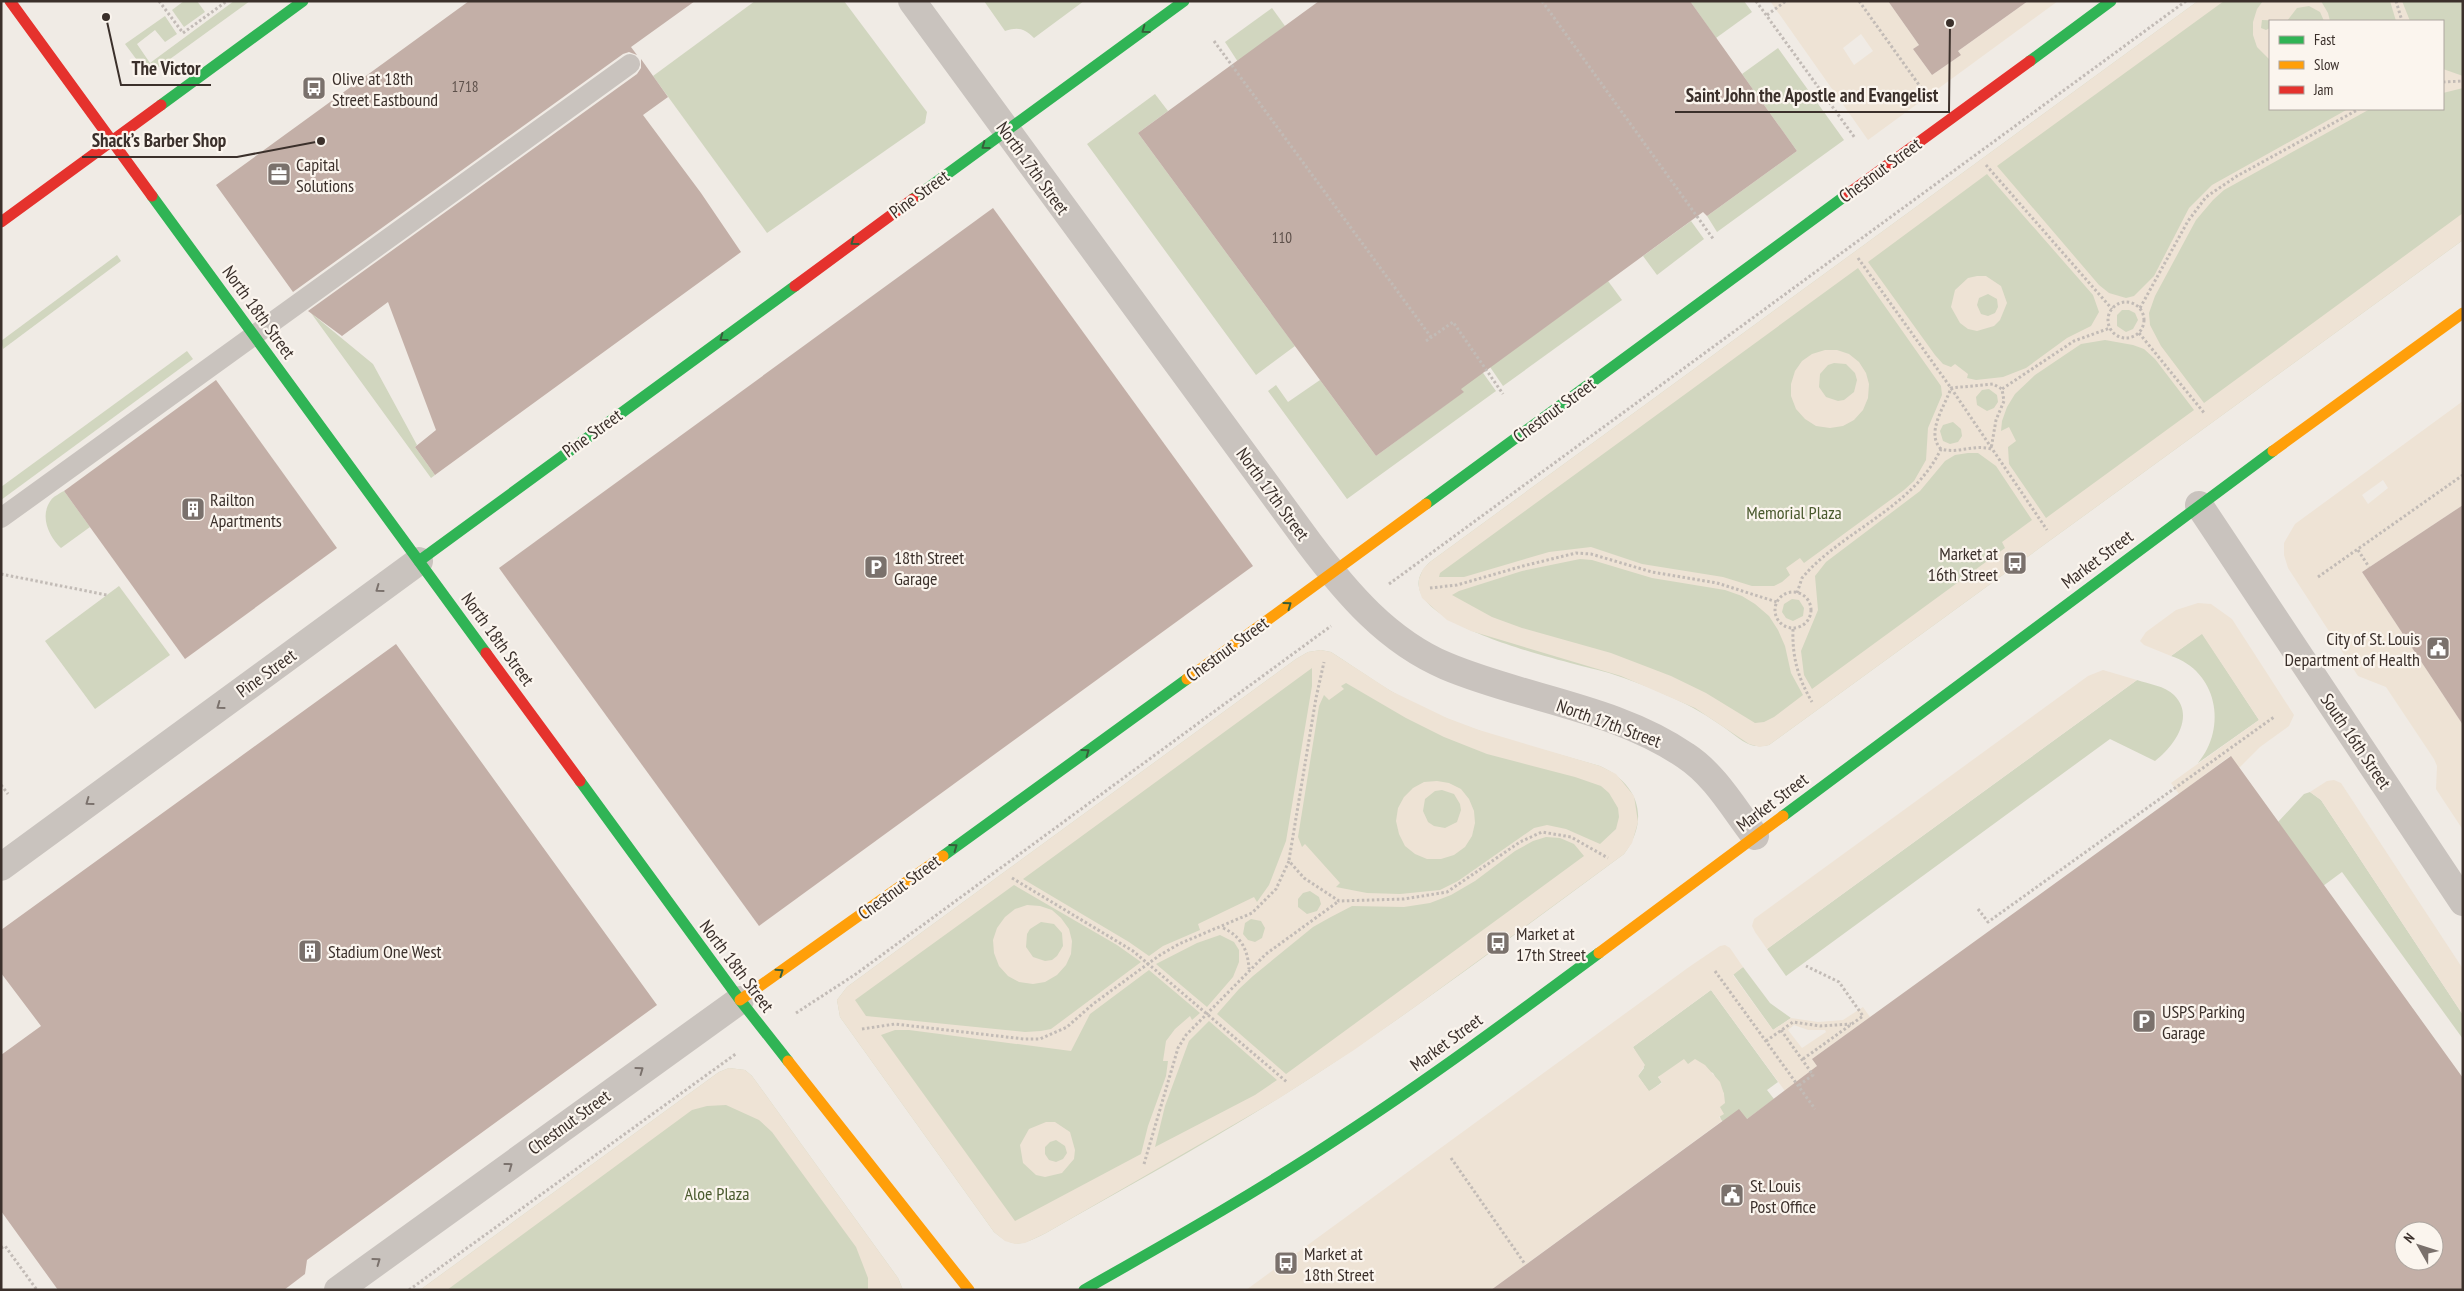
<svg xmlns="http://www.w3.org/2000/svg" width="2464" height="1291" viewBox="0 0 2464 1291" font-family="'PT Sans Narrow',sans-serif">
  <rect width="100%" height="100%" fill="#f0ebe5"/>
  <g fill="#d1d6bf" fill-rule="evenodd">
    <polygon points="184,1 197,1 205,12 184,27 172,10"/>
    <polygon points="234,1 250,1 148,75 125,44 165,16 177,34 165,42 155,30 137,44 150,63"/>
    <polygon points="755,1 844,1 927,112 925,123 767,233 653,76"/>
    <path d="M984,1h100l-50,37c-10,-10 -16,-11 -29,-7z"/>
    <polygon points="1690,1 1744,1 1752,12 1716,38"/>
    <path d="M2198,1h265v239l-694,505c-7,1 -11,2 -18,0 -11,-4 -22,-15 -32,-21 -17,-12 -34,-21 -53,-29 -19,-9 -38,-16 -57,-22 -32,-9 -241,-53 -179,-111zM2270,21h173v88h-173z"/>
    <polygon points="1272,8 1285,26 1238,62 1225,42"/>
    <polygon points="1778,48 1844,140 1717,232 1707,216 1797,151 1742,74"/>
    <polygon points="1155,94 1168,111 1138,133 1295,346 1256,375 1087,144"/>
    <polygon points="1691,221 1704,239 1657,275 1643,256"/>
    <polygon points="117,255 121,261 3,349 1,341"/>
    <polygon points="1608,281 1622,300 1503,386 1490,367"/>
    <polygon points="311,313 373,364 417,445 415,447 435,475 431,478"/>
    <polygon points="1451,328 1496,391 1347,499 1268,391 1276,385 1288,402 1320,380 1376,456 1463,392 1429,345"/>
    <polygon points="187,351 193,359 1,500 1,487"/>
    <path d="M64,491l26,36 -29,21c-12,-11 -22,-32 -10,-48 2,-3 9,-7 13,-9z"/>
    <polygon points="119,586 170,655 95,709 45,641"/>
    <path d="M2202,633l57,87 -61,43c30,-36 19,-92 -27,-107z"/>
    <path d="M1321,650l10,2c30,19 59,41 91,56 57,26 118,41 178,58 39,18 50,53 24,88 -90,66 -178,133 -270,195 -99,68 -204,125 -308,184 -23,11 -31,17 -52,-1l-154,-215 -3,-17 10,-13 449,-328 12,-7z"/>
    <path d="M2137,680c12,4 28,6 37,15 22,22 -1,52 -19,66l-45,-22 -324,237 -19,-27z"/>
    <polygon points="2310,792 2321,800 2463,1015 2463,1039 2342,872 2323,886 2278,822 2304,794"/>
    <polygon points="1743,967 1770,1003 1791,1018 1773,1030 1733,974"/>
    <path d="M1711,990l67,92 -11,8 7,9 -27,20 -25,2c-6,-9 -1,-18 2,-27l-11,-21 -25,-9 -30,13 4,5 -13,10 -11,-16 6,-8 -11,-21z"/>
    <polygon points="729,1068 745,1070 752,1076 898,1278 903,1290 420,1290 719,1072"/>
  </g>
  <g fill="#eee3d5" fill-rule="evenodd">
    <path d="M1770,1h118l31,44 -6,4 19,26 29,-20 -3,-4 70,-50h30l-190,139zM1861,34l12,17 -19,14 -11,-17z"/>
    <path d="M2198,1h26l-227,165 102,119 10,8 17,5 8,-2 20,-20 35,-68 23,-23 136,-76h22l-146,81 -11,10 -17,20 -41,76 -6,17 1,12 11,21 43,57 259,-190v27l-694,505 -9,2 -11,-3 -54,-36 -74,-32 -150,-45 -24,-11 -25,-22 -3,-9v-10l4,-10 7,-7zM1987,174l106,121 6,17 -8,14 -24,12 -41,30 -23,9 -27,3 -9,-2 1,-4 -13,-10 -4,3 -8,-3 -8,-9 -67,-93zM1858,268l83,118 1,9 -14,33 -2,32 -12,21 -10,9 -89,65 -11,8 -4,-5 -14,10 4,7 -8,7 -8,4h-22l-29,-9 -81,-13 -51,-17 -42,5 -85,25h-25l1,-4zM2122,310h7l6,3 3,7 -5,9 -7,3 -9,-6v-11zM2105,340l28,5 11,4 11,10 39,51 -148,108 -37,-54 -1,-17 8,-6 -7,-14 -8,4 1,-10 5,-14 8,-13 20,-19 46,-31zM1989,389l8,6 1,7 -4,6 -7,3 -10,-6 -1,-8 6,-7zM1953,422l8,7 1,7 -4,6 -8,2 -7,-3 -3,-10 3,-6zM1968,453h10l18,13 36,54 -30,22 3,6 -193,141 -8,-14 -3,-24 17,-41 -3,-34 11,-14 94,-71 25,-30 10,-6zM1580,559l12,1 60,18 73,12 17,6 13,8 14,12 9,14 7,16 6,27 12,22 -29,22 -10,5 -9,1 -49,-30 -35,-17 -60,-23 -89,-25 -30,-11 -40,-22 7,-4 63,-20zM1792,599l7,1 5,8 -1,8 -10,5 -7,-3 -4,-6 2,-8z"/>
    <polygon points="2263,1 2321,1 2328,13 2330,21 2324,21 2320,12 2309,6 2297,8 2287,21 2262,20 2261,28 2266,30 2270,28 2270,60 2257,47 2253,35 2253,22 2257,9"/>
    <polygon points="2390,1 2402,1 2410,21 2396,21"/>
    <polygon points="2443,69 2463,76 2463,88 2443,93"/>
    <path d="M1977,276h9l15,10 6,17 -7,17 -6,6 -17,5 -9,-2 -8,-6 -9,-16 4,-17 13,-12zM1988,294l9,5 1,8 -3,6 -7,3 -7,-2 -4,-9 2,-7z"/>
    <path d="M1825,350h12l12,4 10,8 7,11 3,11 -1,14 -5,12 -9,10 -11,6 -13,2 -14,-2 -11,-7 -9,-10 -5,-13v-12l4,-13 7,-10 10,-7zM1834,363l12,1 9,9 2,7 -3,12 -10,8 -6,1 -12,-4 -7,-10 1,-13 8,-9z"/>
    <path d="M2463,401l-2,4 2,2v98l-101,67 101,153v105l-27,-41 1,-23 -3,-7 -48,-72 -28,-11 -70,-108 -4,-13v-12l11,-19zM2383,480l5,8 -20,16 -6,-9z"/>
    <polygon points="2198,603 2211,604 2232,619 2294,715 2289,726 2260,747 2239,768 2230,756 2179,794 2171,783 2259,720 2202,634 2171,656 2144,645 2140,641 2146,632 2176,610"/>
    <path d="M1321,650l10,2 60,39 56,27 32,12 121,36 16,8 18,22 4,26 -6,21 -8,11 -205,150 -65,46 -76,49 -232,134 -21,10 -10,1 -10,-3 -11,-9 -154,-215 -3,-17 10,-13 449,-328 12,-7zM1312,668v18l-26,155 -17,44 -12,17 -3,-5 -56,27 2,6 -37,16 -14,10 -20,-14 -106,-63zM1346,683l60,35 38,19 43,17 88,23 26,9 8,7 9,15 1,9 -3,12 -16,15 -34,-15 -19,-4 -13,3 -76,53 -18,9 -40,4 -33,-1 -31,-6 4,-4 -35,-39 -3,3 -4,-10 21,-131 5,-11 5,5 15,-11 -3,-3zM1546,837l14,1 14,6 10,12 -298,218 -69,-60 22,-25 14,-13 60,-49 16,-9 23,-12 52,1 26,-4 21,-8 24,-14 40,-30 18,-10zM1014,885l103,60 24,17 -90,67 -10,2 -16,1 -159,-16 -11,-16zM1310,891l9,6 2,7 -4,7 -10,3 -9,-7v-8l5,-6zM1251,919l10,2 4,7 -3,10 -7,4 -7,-2 -5,-6 2,-11zM1220,935l14,7 5,8v12l-6,15 -26,30 -51,-43 41,-21zM1149,970l51,43 -8,7 -2,-4 -15,13 -9,12 -3,20h5l-2,15 -18,50 -7,28 -126,67 -134,-186 14,-5h14l162,21 19,-37zM1209,1021l68,59 -22,15 -100,52 10,-41 24,-65z"/>
    <polygon points="2103,670 2137,680 1767,949 1755,932 1752,926 1754,919 2088,676"/>
    <polygon points="2334,780 2341,783 2463,969 2463,983 2461,985 2463,987 2463,1015 2321,800 2310,792 2327,781"/>
    <path d="M1437,781l12,2 12,6 8,10 5,12 1,12 -3,13 -7,11 -11,8 -13,4h-14l-12,-5 -10,-8 -6,-12 -3,-13 2,-13 6,-11 9,-9 11,-6zM1442,790l12,4 6,10 1,6 -4,12 -12,6 -11,-2 -6,-4 -5,-11 2,-12 10,-8z"/>
    <path d="M1027,905l13,1 12,4 9,8 8,11 3,12 -1,13 -5,11 -9,10 -12,7 -12,2 -14,-2 -11,-6 -9,-10 -5,-13 -1,-13 4,-12 8,-11 10,-8zM1041,922l13,2 8,9 1,13 -6,10 -5,4 -7,1 -12,-4 -7,-10 1,-13 3,-5z"/>
    <path d="M1725,945l5,3 13,19 -10,8 40,55 18,-12 27,4 25,-2 20,-13 7,10 -58,42 24,35 -32,23 -93,-127 -78,57 12,18 -7,11 11,15 13,-8 -4,-6 26,-18 4,5 7,-5 10,6 15,17 4,12 1,9 -5,4 4,7 -5,3 3,4 -231,169h-245l443,-323 31,-21zM1794,1025l14,5h17l1,2 -24,16 -14,-18z"/>
    <polygon points="729,1068 745,1070 752,1076 898,1278 903,1290 868,1290 868,1278 856,1247 772,1132 759,1120 726,1105 707,1106 692,1110 447,1290 420,1290 719,1072"/>
    <path d="M1046,1122h9l15,10 5,18 -1,9 -12,14 -17,4 -9,-2 -13,-12 -3,-18 9,-16zM1056,1140l9,6 2,7 -4,6 -7,3 -7,-2 -4,-6v-7l5,-5z"/>
  </g>
  <g fill="#c3afa7" fill-rule="evenodd">
    <polygon points="469,1 695,1 631,47 637,55 629,52 623,54 293,292 216,185"/>
    <polygon points="1319,1 1690,1 1797,151 1707,216 1703,212 1461,389 1464,392 1376,456 1138,133"/>
    <polygon points="1888,1 2028,1 1958,51 1961,55 1932,75 1913,49 1919,45"/>
    <polygon points="641,59 668,97 643,115 701,193 741,252 435,475 415,447 436,430 388,302 342,336 308,311 637,74 641,68"/>
    <polygon points="993,208 1253,566 759,926 499,568"/>
    <polygon points="216,380 337,548 185,659 64,491"/>
    <polygon points="2463,505 2463,725 2362,572"/>
    <polygon points="396,644 657,1005 307,1260 305,1274 284,1290 58,1290 1,1211 1,1055 41,1026 1,973 1,930"/>
    <path d="M2231,756l232,322v212h-972l248,-181 8,10 70,-53 -5,-7zM2404,1231h30v30h-30z"/>
  </g>
  <g fill="none" stroke-linecap="round" stroke-linejoin="round">
    <g stroke="#c2bbb6" stroke-width="3" stroke-dasharray="2.5 2.5" stroke-linecap="butt">
      <polyline points="159,1 183,33 227,1"/>
      <polyline points="1542,1 1714,240"/>
      <polyline points="1756,1 1855,138"/>
      <polyline points="1859,1 1922,89"/>
      <polyline points="2396,1 2402,21"/>
      <polyline points="1767,15 1786,1"/>
      <polyline points="1214,41 1431,337"/>
      <polyline points="2443,82 2463,81"/>
      <polyline points="1986,165 2112,309"/>
      <polyline points="1858,258 1951,388 2047,530"/>
      <circle cx="2126" cy="320" r="18"/>
      <polyline points="2140,308 2188,221 2206,197 2237,176 2359,109"/>
      <polyline points="2139,333 2205,414"/>
      <polyline points="1426,341 1453,322 1503,394"/>
      <path d="M1941,449c-16,-16 4,-43 10,-61l42,-4 9,5"/>
      <polyline points="2358,550 2369,567"/>
      <polyline points="1,574 107,595"/>
      <polyline points="2318,577 2463,475"/>
      <polyline points="1389,584 2186,1"/>
      <polyline points="1430,588 1457,585 1523,566 1576,553 1591,554 1652,572 1717,583 1777,602"/>
      <circle cx="1793" cy="610" r="18"/>
      <path d="M1797,593l5,-15 8,-9c42,-42 104,-64 131,-120 17,5 33,-5 50,0l5,-29 8,-19 -2,-12 72,-48 36,-13"/>
      <path d="M1793,629c-1,28 5,49 19,73"/>
      <polyline points="1,785 8,794"/>
      <polyline points="1289,860 1316,698 1324,662"/>
      <polyline points="1012,878 1133,951 1288,1083"/>
      <polyline points="1978,909 1988,922 2274,717"/>
      <path d="M1223,928c18,8 25,22 26,41"/>
      <polyline points="1715,971 1815,1109"/>
      <polyline points="796,1013 856,974 1331,626"/>
      <polyline points="862,1029 895,1024 1024,1039 1040,1039 1067,1027 1093,1004 1160,955 1179,944 1252,913 1276,889 1289,861 1304,878 1339,901 1404,899 1447,892 1520,842 1542,832 1571,837 1608,858"/>
      <polyline points="1781,1030 1813,1075 1798,1086"/>
      <polyline points="1766,1041 1793,1022 1820,1026 1851,1024"/>
      <polyline points="1803,1059 1863,1016 1839,982 1806,966"/>
      <polyline points="1451,1158 1525,1264"/>
      <polyline points="1144,1164 1178,1048 1186,1035 1266,954 1339,901"/>
      <polyline points="1,1248 5,1246 37,1290"/>
      <polyline points="409,1290 737,1053"/>
    </g>
    <polyline stroke="#c9c3be" stroke-width="20" points="1,518 630,64"/>
    <g stroke="#c9c3be" stroke-width="28">
      <path d="M912,1l397,542c37,49 78,98 137,123 78,33 169,41 240,90 29,19 48,53 69,80"/>
      <polyline points="2199,505 2463,902"/>
      <polyline points="1,867 419,561"/>
      <polyline points="338,1290 740,1000"/>
    </g>
    <g stroke="#30b455" stroke-width="11">
      <polyline points="2030,61 2111,1"/>
      <polyline points="161,105 303,1"/>
      <polyline points="152,196 486,653"/>
      <polyline points="913,199 1184,1"/>
      <polyline points="1426,504 1845,196"/>
      <polyline points="419,561 795,286"/>
      <polyline points="580,781 740,1000 788,1061"/>
      <polyline points="1783,816 2273,451"/>
      <polyline points="943,856 1187,679"/>
      <path d="M1084,1290c86,-49 173,-98 256,-153 89,-58 174,-121 259,-184"/>
    </g>
    <g stroke="#ff9f0a" stroke-width="11">
      <polyline points="2273,451 2463,313"/>
      <polyline points="1187,679 1426,504"/>
      <polyline points="1599,953 1783,816"/>
      <polyline points="740,1000 943,856"/>
      <polyline points="788,1061 969,1290"/>
    </g>
    <g stroke="#e5322d" stroke-width="11">
      <polyline points="10,1 152,196"/>
      <polyline points="1845,196 2030,61"/>
      <polyline points="1,222 161,105"/>
      <polyline points="795,286 913,199"/>
      <polyline points="486,653 580,781"/>
    </g>
  </g>
  <defs><path id="oneway-chevron" d="M-2-3.5L2.5 0L-2 3.5" fill="none" stroke-width="1.6" stroke-linecap="round" stroke-linejoin="round" transform="scale(1.25)"/></defs>
  <g stroke="#375e3a">
    <use href="#oneway-chevron" transform="translate(1145 30) rotate(144)"/>
    <use href="#oneway-chevron" transform="translate(985 146) rotate(144)"/>
    <use href="#oneway-chevron" transform="translate(854 242) rotate(144)"/>
    <use href="#oneway-chevron" transform="translate(723 338) rotate(144)"/>
    <use href="#oneway-chevron" transform="translate(1288 605) rotate(-36)"/>
    <use href="#oneway-chevron" transform="translate(1086 752) rotate(-36)"/>
    <use href="#oneway-chevron" transform="translate(954 847) rotate(-36)"/>
    <use href="#oneway-chevron" transform="translate(780 972) rotate(-35)"/>
  </g>
  <g stroke="#7b726d">
    <use href="#oneway-chevron" transform="translate(379 589) rotate(144)"/>
    <use href="#oneway-chevron" transform="translate(220 706) rotate(144)"/>
    <use href="#oneway-chevron" transform="translate(89 802) rotate(144)"/>
    <use href="#oneway-chevron" transform="translate(640 1070) rotate(-36)"/>
    <use href="#oneway-chevron" transform="translate(509 1166) rotate(-36)"/>
    <use href="#oneway-chevron" transform="translate(377 1261) rotate(-36)"/>
  </g>
  <defs>
    <g id="bus-square" transform="scale(1.25)"><rect x="-9" y="-9" width="18" height="18" rx="4" fill="#7a716c" stroke="#fbf5ee"/><path d="M-5-6H5V4H4V6H2V4H-2V6H-4V4H-5ZM-3.5-4V0h7V-4ZM-3.5 1.2v1.5H-2V1.2ZM2 1.2v1.5H3.5V1.2Z" fill="#fff"/></g>
    <g id="office-square" transform="scale(1.25)"><rect x="-9" y="-9" width="18" height="18" rx="4" fill="#7a716c" stroke="#fbf5ee"/><path d="M-6-3h4V-5.5h4V-3h4V5H-6ZM-1-4.5V-3h2v-1.5ZM-6 0V1H6V0Z" fill="#fff"/></g>
    <g id="building-square" transform="scale(1.25)"><rect x="-9" y="-9" width="18" height="18" rx="4" fill="#7a716c" stroke="#fbf5ee"/><path d="M-4-6H4V6H1V3H-1V6H-4ZM-2.5-4.3h1.7v1.8h-1.7ZM.8-4.3h1.7v1.8H.8ZM-2.5-1h1.7V.8h-1.7ZM.8-1h1.7V.8H.8Z" fill="#fff"/></g>
    <g id="parking-square" transform="scale(1.25)"><rect x="-9" y="-9" width="18" height="18" rx="4" fill="#7a716c" stroke="#fbf5ee"/><path d="M-3.5-5.5H1a3.5 3.5 0 0 1 0 7H-1V5.5H-3.5ZM-1-3.4V-.6H.8a1.4 1.4 0 0 0 0-2.8Z" fill="#fff"/></g>
    <g id="civic-square" transform="scale(1.25)"><rect x="-9" y="-9" width="18" height="18" rx="4" fill="#7a716c" stroke="#fbf5ee"/><path d="M-.6-6.5H3V-4.5H.6V-3L4-1V1h2V6H-6V1h2V-1L-.6-3ZM-1.2 2.5V6h2.4V2.5Z" fill="#fff"/></g>
  </defs>
  <g fill-rule="evenodd">
    <use href="#bus-square" x="314" y="88"/>
    <use href="#office-square" x="279" y="174"/>
    <use href="#building-square" x="193" y="509"/>
    <use href="#bus-square" x="2015" y="563"/>
    <use href="#parking-square" x="876" y="567"/>
    <use href="#civic-square" x="2438" y="648"/>
    <use href="#bus-square" x="1498" y="943"/>
    <use href="#building-square" x="310" y="951"/>
    <use href="#parking-square" x="2144" y="1021"/>
    <use href="#civic-square" x="1732" y="1195"/>
    <use href="#bus-square" x="1286" y="1263"/>
  </g>
  <g text-anchor="middle" dominant-baseline="central" stroke-width="4.5" stroke-linejoin="round" paint-order="stroke">
    <g font-size="15" fill="#5d504a">
      <text x="465" y="86">1718</text>
      <text x="1282" y="237">110</text>
    </g>
    <g font-size="18" fill="#3b302b" stroke="#fbf5ee" text-anchor="start">
      <text x="332" y="78">Olive at 18th<tspan x="332" dy="21">Street Eastbound</tspan></text>
      <text x="296" y="164">Capital<tspan x="296" dy="21">Solutions</tspan></text>
      <text x="210" y="499">Railton<tspan x="210" dy="21">Apartments</tspan></text>
      <text x="1998" y="553" text-anchor="end">Market at<tspan x="1998" dy="21">16th Street</tspan></text>
      <text x="894" y="557">18th Street<tspan x="894" dy="21">Garage</tspan></text>
      <text x="2420" y="638" text-anchor="end">City of St. Louis<tspan x="2420" dy="21">Department of Health</tspan></text>
      <text x="1516" y="933">Market at<tspan x="1516" dy="21">17th Street</tspan></text>
      <text x="328" y="951">Stadium One West</text>
      <text x="2162" y="1011">USPS Parking<tspan x="2162" dy="21">Garage</tspan></text>
      <text x="1750" y="1185">St. Louis<tspan x="1750" dy="21">Post Office</tspan></text>
      <text x="1304" y="1253">Market at<tspan x="1304" dy="21">18th Street</tspan></text>
    </g>
    <g font-size="18" fill="#3b302b" stroke="#fbf5ee">
      <text transform="translate(1033 168) rotate(54)">North 17th Street</text>
      <text transform="translate(1880 170) rotate(-36)">Chestnut Street</text>
      <text transform="translate(919 194) rotate(-36)">Pine Street</text>
      <text transform="translate(259 312) rotate(54)">North 18th Street</text>
      <text transform="translate(1554 410) rotate(-36)">Chestnut Street</text>
      <text transform="translate(592 433) rotate(-36)">Pine Street</text>
      <text transform="translate(1273 494) rotate(54)">North 17th Street</text>
      <text transform="translate(2097 559) rotate(-37)">Market Street</text>
      <text transform="translate(498 639) rotate(54)">North 18th Street</text>
      <text transform="translate(1227 649) rotate(-36)">Chestnut Street</text>
      <text transform="translate(266 673) rotate(-36)">Pine Street</text>
      <text transform="translate(1609 723) rotate(20)">North 17th Street</text>
      <text transform="translate(2356 741) rotate(56)">South 16th Street</text>
      <text transform="translate(1772 802) rotate(-37)">Market Street</text>
      <text transform="translate(899 887) rotate(-36)">Chestnut Street</text>
      <text transform="translate(737 966) rotate(53)">North 18th Street</text>
      <text transform="translate(1446 1042) rotate(-36)">Market Street</text>
      <text transform="translate(569 1122) rotate(-36)">Chestnut Street</text>
    </g>
    <g font-size="18" fill="#4a5a2e" stroke="#fbf5ee">
      <text x="1794" y="512">Memorial Plaza</text>
      <text x="717" y="1193">Aloe Plaza</text>
    </g>
  </g>
  <path fill="none" stroke="#3b302b" stroke-width="2" d="M106 17L121 85H211M1950 23L1949 112H1675M321 141L237 157H82"/>
  <g fill="#3b302b" stroke="#fbf5ee" stroke-width="2">
    <circle cx="106" cy="17" r="5"/>
    <circle cx="1950" cy="23" r="5"/>
    <circle cx="321" cy="141" r="5"/>
  </g>
  <g font-size="19" text-anchor="middle" font-weight="bold" fill="#3b302b" stroke="#fbf5ee" stroke-width="4.5" stroke-linejoin="round" paint-order="stroke">
    <text x="166" y="75">The Victor</text>
    <text x="1812" y="102">Saint John the Apostle and Evangelist</text>
    <text x="159" y="147">Shack’s Barber Shop</text>
  </g>
  <rect width="2464" height="1291" fill="none" stroke="#3b302b" stroke-width="5"/>
  <rect x="2269" y="20" width="175" height="90" fill="#fbf5ee" stroke="#aea6a0"/>
  <rect x="2279" y="36" width="25" height="8" fill="#30b455" stroke="#aea6a0"/>
  <text x="2314" y="45" font-size="15" fill="#3b302b">Fast</text>
  <rect x="2279" y="61" width="25" height="8" fill="#ff9f0a" stroke="#aea6a0"/>
  <text x="2314" y="70" font-size="15" fill="#3b302b">Slow</text>
  <rect x="2279" y="86" width="25" height="8" fill="#e5322d" stroke="#aea6a0"/>
  <text x="2314" y="95" font-size="15" fill="#3b302b">Jam</text>
  <g transform="translate(2419 1246) rotate(309)"><circle r="24" fill="#fbf5ee" stroke="#aea6a0"/>
  <path d="M0-4L9 19L0 12L-9 19Z" fill="#7a716c"/>
  <text y="-8" font-size="14" font-weight="bold" text-anchor="middle" fill="#3b302b">N</text>
  </g>
</svg>
